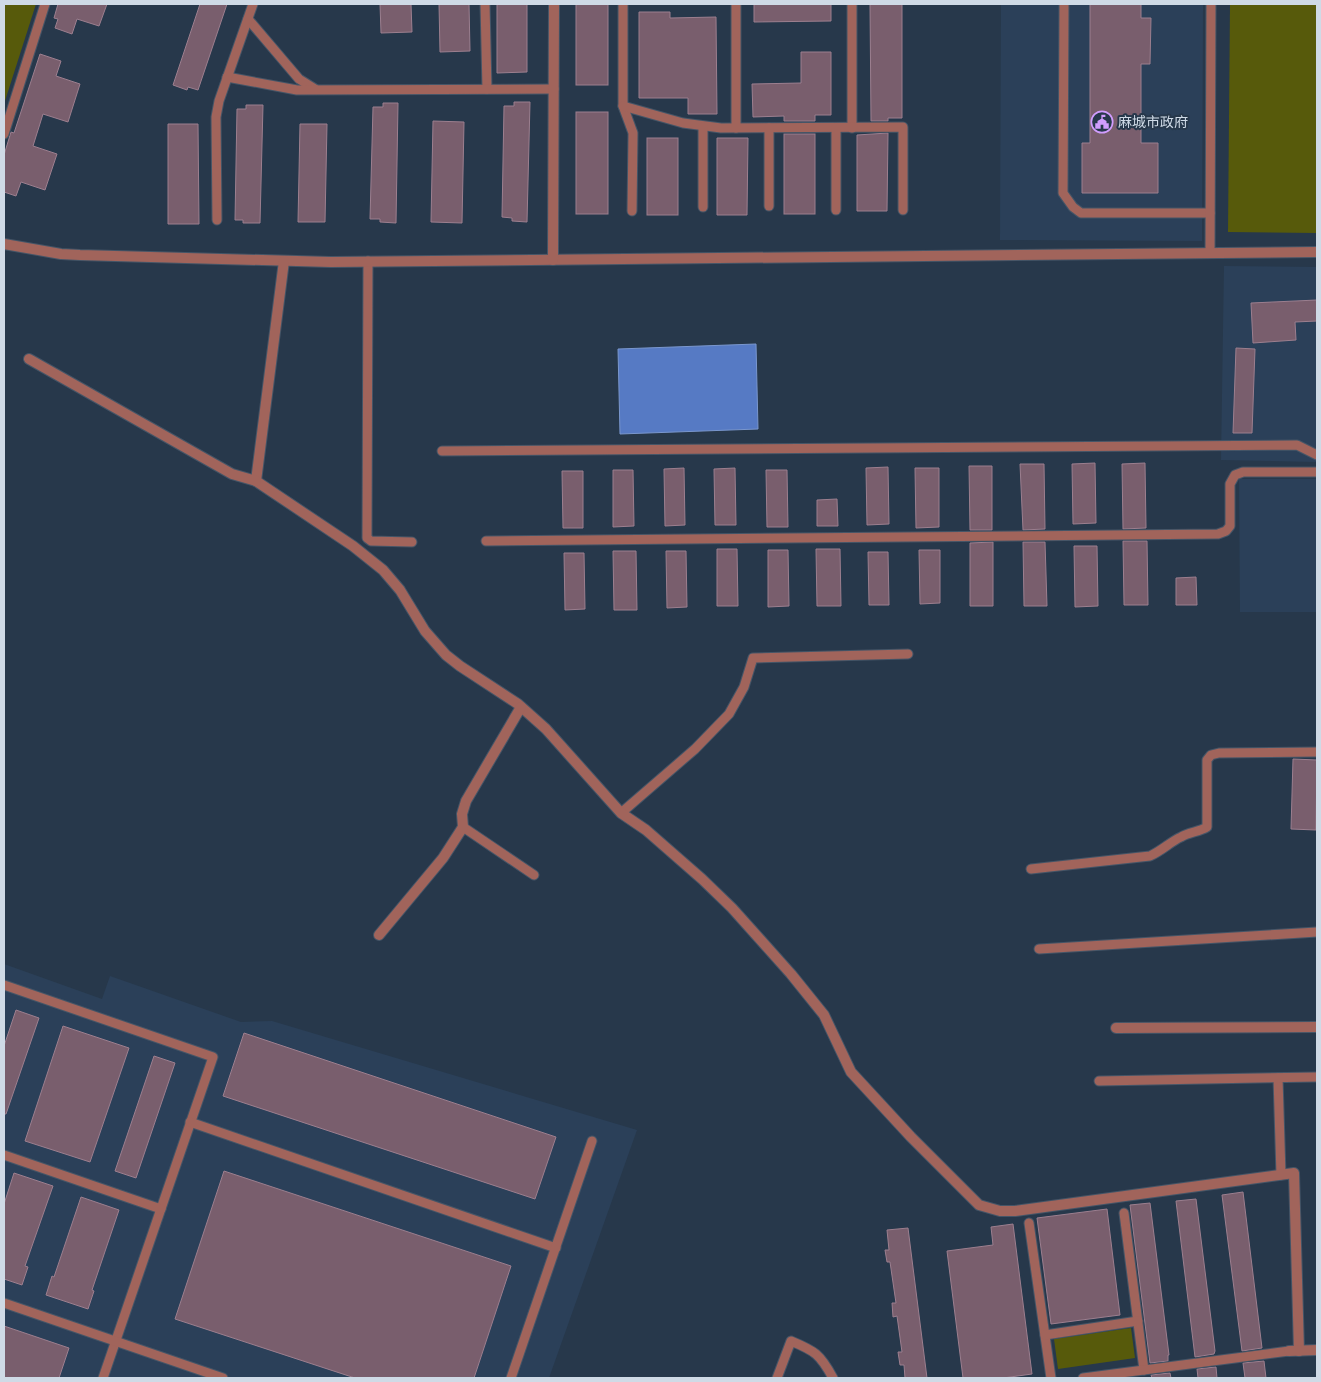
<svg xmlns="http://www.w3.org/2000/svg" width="1321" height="1382" viewBox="0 0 1321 1382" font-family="'Fira Sans','Noto Sans SC',sans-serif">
  <rect width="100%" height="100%" fill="#27384b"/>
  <g fill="#2b4059">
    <polygon points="1001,4 1203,4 1202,241 1000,240"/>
    <polygon points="1224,266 1317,267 1317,462 1221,460"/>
    <polygon points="1239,479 1317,479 1317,612 1240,612"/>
    <polygon points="4,964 102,999 110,976 241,1022 272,1021 637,1130 549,1378 4,1378"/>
  </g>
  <g fill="#575a0b">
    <polygon points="4,4 36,4 4,104"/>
    <polygon points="1230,4 1317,4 1317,233 1228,232"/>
    <polygon points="1131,1328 1135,1358 1058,1369 1054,1339"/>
  </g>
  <polygon fill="#567ac4" stroke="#7a97ce" points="756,344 758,429 620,434 618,349"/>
  <g fill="#795e6d" stroke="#9c7f8f">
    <polygon points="58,4 107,4 99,26 77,19 72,34 55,28 58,19 54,18"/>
    <polygon points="200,4 227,4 198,90 188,87 187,90 173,85"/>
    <polygon points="380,4 411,4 412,32 381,33"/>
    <polygon points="439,4 469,4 470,51 440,52"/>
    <polygon points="497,4 527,4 527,72 497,73"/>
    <rect x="576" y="4" width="32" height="81"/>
    <polygon points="754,4 831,4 831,21 754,22"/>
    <polygon points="870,4 902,4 902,118 888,118 888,121 871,121"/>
    <polygon points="1090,4 1141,4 1141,18 1151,18 1150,64 1141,64 1141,143 1158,143 1158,193 1082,193 1082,143 1090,143"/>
    <polygon points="639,12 670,12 670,18 716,17 717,114 688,114 688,98 639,98"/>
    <polygon points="801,52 831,52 831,115 815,115 815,121 784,121 784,116 753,117 752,84 801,83"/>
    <polygon points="40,54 61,61 56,76 80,84 68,122 43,114 33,146 57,154 45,190 21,182 16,196 4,192 4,155 11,132 14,133"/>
    <polygon points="514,102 530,102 527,222 512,221 512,218 502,217 504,106 514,106"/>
    <polygon points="383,103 398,103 396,223 380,222 380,219 370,219 373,107 383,107"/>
    <polygon points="246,105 263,105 260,223 243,223 243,220 235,220 237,109 246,109"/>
    <rect x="576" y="112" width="32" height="102"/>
    <polygon points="433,121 464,122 462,223 431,222"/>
    <polygon points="168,124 198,124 199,224 168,224"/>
    <polygon points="300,124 327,124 325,222 298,222"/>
    <polygon points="888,133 887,211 857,211 857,135"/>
    <rect x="784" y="134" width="31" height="80"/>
    <rect x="647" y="138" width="31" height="77"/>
    <polygon points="717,138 748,138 747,215 717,215"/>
    <polygon points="1317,300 1317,321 1295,322 1296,340 1253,343 1251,303"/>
    <polygon points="1236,348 1255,349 1252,433 1233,433"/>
    <polygon points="1095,463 1096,523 1073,524 1072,464"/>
    <polygon points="1145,463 1146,528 1123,529 1122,464"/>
    <polygon points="1020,464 1044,464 1045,529 1023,530"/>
    <polygon points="969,466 992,466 992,530 970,530"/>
    <polygon points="888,467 889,524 867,525 866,468"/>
    <polygon points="684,468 685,525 665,526 664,469"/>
    <polygon points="735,468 736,525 715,525 714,469"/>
    <polygon points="915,468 939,468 939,527 916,528"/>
    <polygon points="613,470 633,470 634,526 613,527"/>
    <polygon points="766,470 787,470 788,527 767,527"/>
    <polygon points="562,471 583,471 583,528 563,528"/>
    <polygon points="837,499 838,526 817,526 817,500"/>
    <polygon points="1123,541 1147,541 1148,605 1124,605"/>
    <polygon points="993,542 993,606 970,606 970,543"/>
    <polygon points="1023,542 1045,542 1047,606 1024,606"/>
    <polygon points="1074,546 1097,546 1098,606 1075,607"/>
    <polygon points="717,549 737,549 738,606 717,606"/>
    <polygon points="816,549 840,549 841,606 817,606"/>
    <polygon points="768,550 788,550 789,606 768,607"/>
    <polygon points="919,550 940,550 940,603 920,604"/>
    <polygon points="613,551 636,551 637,610 614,610"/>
    <polygon points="666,551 686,551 687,607 667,608"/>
    <polygon points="868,552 888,552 889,605 869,605"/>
    <polygon points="564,553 584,553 585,609 565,610"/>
    <polygon points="1196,577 1197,605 1176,605 1176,578"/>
    <polygon points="1293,759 1317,760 1316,830 1291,829"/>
    <polygon points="16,1010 39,1018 6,1114 4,1114 4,1046"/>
    <polygon points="63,1026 129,1048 90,1162 25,1141"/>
    <polygon points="244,1033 556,1137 535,1199 223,1096"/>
    <polygon points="154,1056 175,1063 136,1178 115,1171"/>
    <polygon points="224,1171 511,1266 474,1378 355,1378 175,1319"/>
    <polygon points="14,1173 53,1186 25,1266 28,1267 22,1285 4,1279 4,1204"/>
    <polygon points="1243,1192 1262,1348 1242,1351 1222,1195"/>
    <polygon points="81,1197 119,1210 92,1290 94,1291 88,1309 46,1295 52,1276 54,1277"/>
    <polygon points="1196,1199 1215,1351 1214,1354 1195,1357 1176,1201"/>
    <polygon points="1150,1203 1169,1355 1168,1355 1168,1361 1150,1363 1130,1205"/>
    <polygon points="1107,1209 1120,1315 1051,1324 1037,1218"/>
    <polygon points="1013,1224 1032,1374 1003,1378 963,1378 947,1251 993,1245 991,1227"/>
    <polygon points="908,1228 927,1378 905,1378 904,1365 900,1365 898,1352 902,1352 897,1316 893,1317 892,1303 896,1303 890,1262 887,1262 885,1250 889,1250 887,1230"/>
    <polygon points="4,1326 69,1348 59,1378 4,1378"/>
    <polygon points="1264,1361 1266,1378 1245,1378 1243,1363"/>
    <polygon points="1216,1367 1217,1378 1198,1378 1197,1369"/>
    <polygon points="1170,1373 1171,1378 1152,1378 1151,1375"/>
  </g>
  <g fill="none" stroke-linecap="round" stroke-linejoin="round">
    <g stroke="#455567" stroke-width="11">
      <g id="lane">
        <polyline points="485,4 487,89"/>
        <polyline points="623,4 623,106 633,133 632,211"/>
        <polyline points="852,4 852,128"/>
        <polyline points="1064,4 1063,193 1073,207 1081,213 1210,213"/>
        <polyline points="248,19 299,79 315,89"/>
        <polyline points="227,77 297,90 554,89"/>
        <polyline points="623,106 683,123 721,128 903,127 903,210"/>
        <polyline points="703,127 703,207"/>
        <polyline points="736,128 736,4"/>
        <polyline points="769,128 769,206"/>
        <polyline points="836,128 836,210"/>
        <polyline points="4,134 45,4"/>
        <polyline points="217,220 216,117 219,101 253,4"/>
        <polyline points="1210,253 1211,4"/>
        <polyline points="368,261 367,538 371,541 412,542"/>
        <polyline points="442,451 1297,445 1317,455"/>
        <polyline points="486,541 1218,534 1226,531 1230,526 1230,484 1235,475 1243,472 1317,472"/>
        <polyline points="621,813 695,749 729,714 744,687 753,658 908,654"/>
        <polyline points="463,827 534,875"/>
        <path d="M1031,869l119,-13c13,-6 20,-14 31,-19 8,-5 18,-5 26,-10v-67l4,-5 8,-2 98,-1"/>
        <polyline points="1039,949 1317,932"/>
        <polyline points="4,985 213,1057 103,1378"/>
        <polyline points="1278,1078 1281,1175"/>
        <polyline points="1099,1081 1317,1077"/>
        <polyline points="190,1122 556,1248"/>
        <polyline points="4,1155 161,1209"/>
        <polyline points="1124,1213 1144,1370"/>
        <polyline points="1029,1223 1051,1378"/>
        <polyline points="4,1303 223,1378"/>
        <polyline points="1045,1335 1138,1321"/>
        <polyline points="511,1378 592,1141"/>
        <path d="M777,1378l14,-37c24,10 29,13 42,37"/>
        <polyline points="1083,1378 1289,1351"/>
      </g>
    </g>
    <g stroke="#455567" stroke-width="12">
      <g id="street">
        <polyline points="4,244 61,254 80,255 331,262 1317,252"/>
        <polyline points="553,260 554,4"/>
        <polyline points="284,261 256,481 353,546 383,570 400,590 425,631 446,655 460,666 518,704 546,729 621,813 646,830 702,879 732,908 791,974 824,1015 851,1072 911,1137 979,1205 1000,1211 1015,1211 1294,1173 1299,1351"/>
        <polyline points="29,359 232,474 256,481"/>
        <polyline points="379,935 443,858 463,827 462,814 466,801 521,707"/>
        <polyline points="1116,1028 1317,1027"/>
        <polyline points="1289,1351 1317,1350"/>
      </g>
    </g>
    <use href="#lane" stroke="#a1645b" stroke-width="9"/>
    <use href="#street" stroke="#a1645b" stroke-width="10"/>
  </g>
  <defs>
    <g id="civic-ring" transform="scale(1.125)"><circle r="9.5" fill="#27384b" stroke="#d19dfe" stroke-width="1.5"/><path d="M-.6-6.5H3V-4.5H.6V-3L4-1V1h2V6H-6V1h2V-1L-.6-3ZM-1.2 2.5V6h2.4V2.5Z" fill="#d19dfe"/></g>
  </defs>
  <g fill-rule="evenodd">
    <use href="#civic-ring" x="1102" y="122"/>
  </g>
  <g text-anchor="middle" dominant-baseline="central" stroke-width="4" stroke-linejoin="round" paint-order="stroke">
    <g font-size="14" fill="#cfdae6" stroke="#27384b" text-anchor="start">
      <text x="1118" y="122">麻城市政府</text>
    </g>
  </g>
  <rect width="1321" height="1382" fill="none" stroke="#cfdae6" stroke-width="10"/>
</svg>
